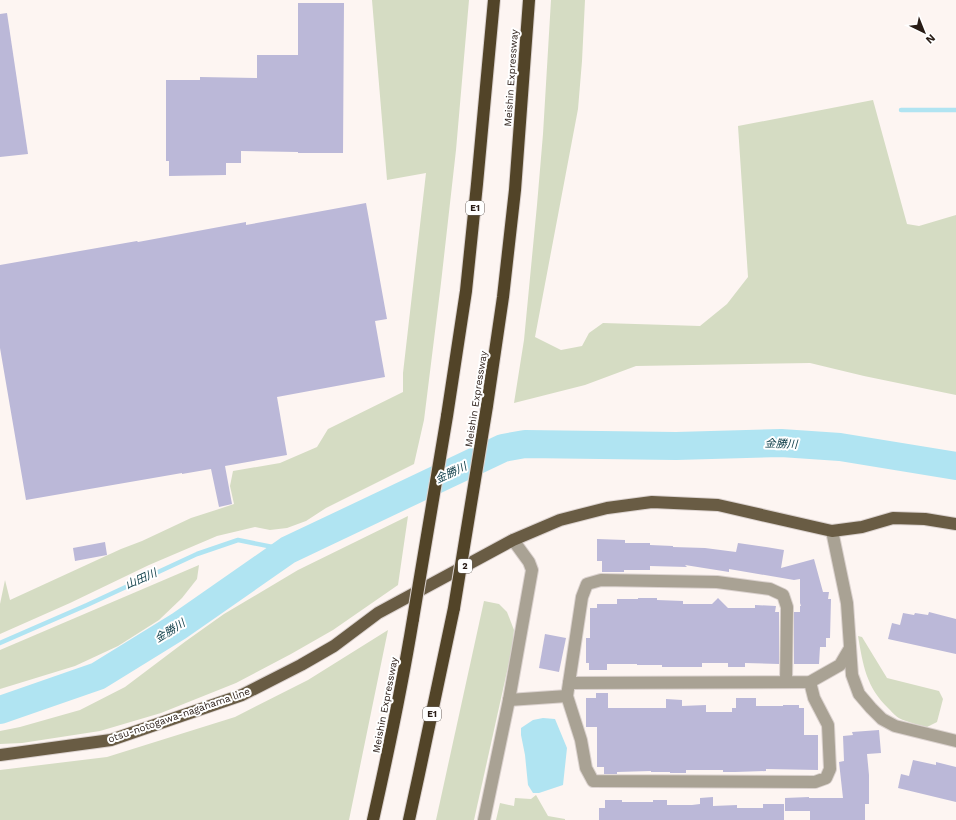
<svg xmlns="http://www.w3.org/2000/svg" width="956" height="820" viewBox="0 0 956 820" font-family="'Work Sans','Noto Sans JP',sans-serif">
  <rect width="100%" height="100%" fill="#fdf5f2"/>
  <g fill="#d5dcc3">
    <polygon points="372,0 469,0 456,150 441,283 424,420 414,464 326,508 306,521 287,528 270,530 255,527 217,536 149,565 70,603 0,634 0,604 5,580 10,600 121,549 142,541 191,518 219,509 234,504 230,486 233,471 280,463 317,447 328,429 403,392 403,373 426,173 387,180"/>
    <polygon points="551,0 585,0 582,61 578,109 535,337 561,350 582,346 589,333 603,323 700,326 727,304 748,277 738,126 873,100 907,224 919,226 956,215 956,395 864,376 810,363 636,366 585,385 514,403 524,340 537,205 543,134"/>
    <polygon points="408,516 398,585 333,630 291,654 236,683 161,713 100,731 22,743 0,744 0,731 20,727 80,710 125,687 186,641 224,614 298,570"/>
    <polygon points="199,565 197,579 182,598 159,620 118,646 75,666 0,689 0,650"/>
    <polygon points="484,601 499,604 507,612 514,630 512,649 474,820 436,820"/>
    <polygon points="388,630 349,820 0,820 0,770 107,757 235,717 308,680"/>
    <path d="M858,636l4,1 25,41 52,13 4,8 -6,23 -10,5c-8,-2 -16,-4 -24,-7 -6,-2 -10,-7 -14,-11 -23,-22 -26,-44 -31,-73z"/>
    <polygon points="536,795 548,816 565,819 565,820 496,820 500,803 514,806 515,798 531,799"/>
  </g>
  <polygon fill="#b0e4f2" points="543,718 555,719 567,748 563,785 539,793 533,793 528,785 525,755 521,735 521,728 533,720"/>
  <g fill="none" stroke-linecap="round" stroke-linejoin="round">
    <g stroke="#b0e4f2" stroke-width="4.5">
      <polyline points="901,110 956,110"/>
      <polyline points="0,643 87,605 197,554 238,540 288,550"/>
    </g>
    <polyline stroke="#b0e4f2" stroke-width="28" points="0,710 98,676 179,626 288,550 503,448 525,444 676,446 781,443 840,447 956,466"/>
  </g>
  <g fill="#bbb8d8">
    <polygon points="298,3 344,3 343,153 298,153 298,152 241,151 241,163 226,163 226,175 169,176 169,161 166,161 166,80 200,80 200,77 257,78 257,55 298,55"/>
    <polygon points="7,13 28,154 0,157 0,14"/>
    <polygon points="366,203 387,319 375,321 385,377 277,397 287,455 225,466 232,504 219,507 211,469 182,474 182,473 26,500 0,348 0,265 137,241 138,242 246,222 246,225"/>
    <polygon points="597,539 625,540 625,543 650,543 650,545 673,546 673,547 705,548 736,552 738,543 766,547 784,550 781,568 814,559 823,592 829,592 828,599 831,599 830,638 826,638 826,647 820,647 819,664 794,664 794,612 800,612 800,606 801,606 800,603 800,579 794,580 729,569 729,572 685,565 687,567 650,566 650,570 624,570 624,572 602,572 602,561 597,561"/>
    <polygon points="105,542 107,555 75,561 73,548"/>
    <polygon points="638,598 657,598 657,600 683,601 683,604 712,604 718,598 728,608 755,608 755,605 776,606 775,612 779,612 779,664 745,663 745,667 728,667 728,663 702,663 702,667 662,667 662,665 637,665 637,664 607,664 607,670 589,670 589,663 586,663 586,638 590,638 590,608 597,608 597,604 617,604 617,599 638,599"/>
    <polygon points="929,612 956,619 956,654 888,639 892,623 900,625 903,613 914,615 915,613 928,615"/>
    <polygon points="545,634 566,638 559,672 539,668"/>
    <polygon points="596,693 608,693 608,708 666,708 666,699 682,700 682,706 706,705 706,712 732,712 732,708 736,708 736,698 756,698 756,706 783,706 783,705 799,705 799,708 804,708 804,735 818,735 818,770 766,769 766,771 735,772 723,772 723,770 686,770 686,773 670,773 670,772 651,772 651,771 617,772 617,774 604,774 604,767 597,767 597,727 586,727 586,698 596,698"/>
    <polygon points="879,730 881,753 867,754 869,775 869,804 865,804 865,820 810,820 810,811 785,811 785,798 809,797 809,798 843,798 839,762 844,761 843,736 853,735 852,732"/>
    <polygon points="913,760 936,765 936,762 956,767 956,802 898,788 901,774 909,776"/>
    <polygon points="713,797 713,806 737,805 737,808 763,808 763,804 784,804 784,820 599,820 599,808 605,808 605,800 622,800 622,802 653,802 653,800 667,800 667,805 692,805 700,804 700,798"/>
  </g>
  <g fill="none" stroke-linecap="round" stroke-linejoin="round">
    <g stroke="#dbd2cf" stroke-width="14">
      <g id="minor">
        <polyline points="832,531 847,603 852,675 859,694 871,708 882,719 895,726 956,741"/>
        <polyline points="786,682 787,607 783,595 770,589 717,582 601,580 587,584 582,597 567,696 581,740 586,768 593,781 815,782 826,778 830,769 828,725 814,698 810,682"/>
        <polyline points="569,683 810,682 840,665 850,648"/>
        <polyline points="509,700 567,696"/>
        <polyline points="484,820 509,700 532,570 529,562 513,540"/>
      </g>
    </g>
    <g stroke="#dbd2cf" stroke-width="14">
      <polyline id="major" points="0,755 111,740 242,695 301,665 334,646 378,613 513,540 560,520 607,508 652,502 718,505 832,531 862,527 893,518 925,519 956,524"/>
    </g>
    <g stroke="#dbd2cf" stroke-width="14">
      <g id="highway">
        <polyline points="487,406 503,297 515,190 529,0"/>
        <polyline points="447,416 466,291 477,184 494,0"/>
        <path d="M373,820c15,-67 29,-134 40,-201"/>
        <polyline points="409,820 419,774 454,608"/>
      </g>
    </g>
    <use href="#minor" stroke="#a9a294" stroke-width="12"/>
    <use href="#major" stroke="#695c44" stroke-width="12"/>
    <use href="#highway" stroke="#524428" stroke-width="12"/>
    <g stroke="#dbd2cf" stroke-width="14" stroke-linecap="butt">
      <g id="highway-bridge">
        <polyline points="454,608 487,406"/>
        <polyline points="413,619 447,416"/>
      </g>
    </g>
    <use href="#highway-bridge" stroke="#524428" stroke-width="12"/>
  </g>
  <g text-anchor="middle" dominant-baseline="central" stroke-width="4" stroke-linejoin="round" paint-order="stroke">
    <g fill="#fff" stroke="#69605c" stroke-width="1">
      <rect x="466" y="201" width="18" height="14" rx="3"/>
      <rect x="458" y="559" width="14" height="14" rx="3"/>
      <rect x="423" y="707" width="18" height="14" rx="3"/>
    </g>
    <g font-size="9" font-weight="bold" fill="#291c16">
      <text x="475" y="208">E1</text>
      <text x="465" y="566">2</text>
      <text x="432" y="714">E1</text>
    </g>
    <g font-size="10" fill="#291c16" stroke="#fff">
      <text transform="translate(511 78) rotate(-86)">Meishin Expressway</text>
      <text transform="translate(476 399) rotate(-81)">Meishin Expressway</text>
      <text transform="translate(385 705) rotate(-79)">Meishin Expressway</text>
      <text transform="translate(179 715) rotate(-19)">otsu-notogawa-nagahama line</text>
    </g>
    <g font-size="11" font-style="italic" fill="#093944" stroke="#fff">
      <text transform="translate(781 444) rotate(2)">金勝川</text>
      <text transform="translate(451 473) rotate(-25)">金勝川</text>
      <text transform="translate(141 579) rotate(-24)">山田川</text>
      <text transform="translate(170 631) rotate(-32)">金勝川</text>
    </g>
  </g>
  <g transform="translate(924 32) rotate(137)" stroke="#ffffff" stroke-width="3" paint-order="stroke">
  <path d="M0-3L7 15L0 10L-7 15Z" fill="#291c16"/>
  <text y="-6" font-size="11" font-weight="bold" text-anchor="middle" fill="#291c16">N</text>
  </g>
</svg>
